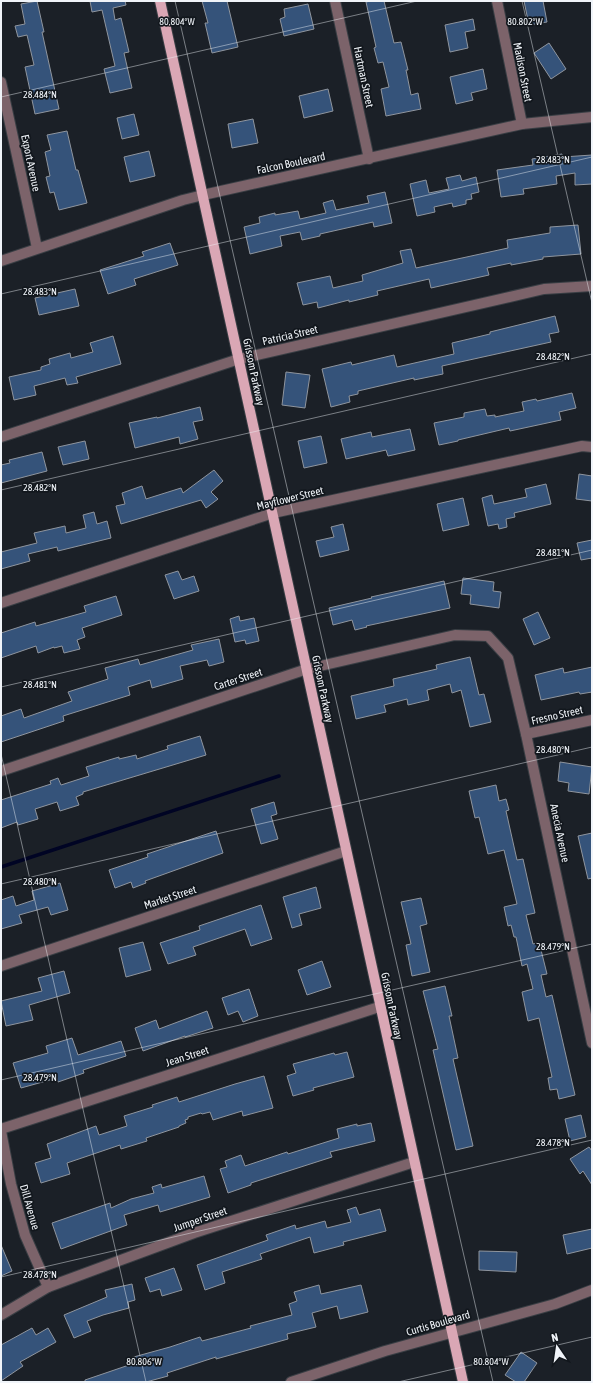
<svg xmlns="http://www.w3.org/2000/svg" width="593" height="1383" viewBox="0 0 593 1383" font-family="'Asap Condensed',sans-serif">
  <rect width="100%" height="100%" fill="#1b2027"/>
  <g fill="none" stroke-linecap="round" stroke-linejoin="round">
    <polyline stroke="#000424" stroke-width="3.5" points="1,867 279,776"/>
  </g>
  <g fill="#35537a" stroke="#8f959e">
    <polygon points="37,1 44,32 42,32 59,109 35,114 25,67 34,65 27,35 18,37 15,26 25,24 21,4"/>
    <polygon points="90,1 125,1 126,5 113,8 115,20 121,18 129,52 124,53 132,88 110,93 104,69 115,66 102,10 92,12"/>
    <polygon points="202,1 227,1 238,47 212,53 205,23 208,23"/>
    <polygon points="371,1 384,1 394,43 401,42 408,70 406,70 411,95 418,93 421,109 386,116 381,89 389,87 383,62 378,63 374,48 376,47 366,2"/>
    <polygon points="524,1 543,1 547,22 529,25"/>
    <polygon points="308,4 314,29 284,36 280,19 285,17 284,9"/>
    <polygon points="473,19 475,30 465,32 468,48 450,52 445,25"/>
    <polygon points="549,43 566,69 551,79 534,53"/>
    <polygon points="483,69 487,89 471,93 473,100 456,104 450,77"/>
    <polygon points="328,89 333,111 304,118 299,96"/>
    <polygon points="134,114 139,135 122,139 117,118"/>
    <polygon points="253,119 258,143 232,148 228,124"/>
    <polygon points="67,131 76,170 78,170 87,203 59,210 54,192 50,193 46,177 50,176 45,152 51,150 47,135"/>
    <polygon points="149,151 155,176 130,182 124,157"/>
    <polygon points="562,154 563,157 592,155 592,184 575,185 575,173 556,176 557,184 523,189 524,194 501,197 497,170 533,165 532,159"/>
    <polygon points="460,175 462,181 476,177 479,192 471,194 472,199 466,200 466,204 453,207 452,203 434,207 435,212 417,216 410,184 426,180 429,193 449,189 446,178"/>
    <polygon points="385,192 392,223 374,227 373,222 320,234 320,236 302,240 300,232 280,236 282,246 250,254 244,227 260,223 259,217 275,213 275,215 298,211 300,219 326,213 323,203 333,200 336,210 369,203 367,196"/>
    <polygon points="578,225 581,254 543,257 543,259 511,265 511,263 487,268 489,275 431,288 429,279 377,291 378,295 349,302 349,300 318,308 317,302 303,305 297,283 330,276 333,288 363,281 362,275 403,263 400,251 411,249 416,268 508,248 507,240 550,233 550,227"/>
    <polygon points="170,243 178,265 134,279 136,285 108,294 100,270 144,256 142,252"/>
    <polygon points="75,289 79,306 39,315 35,298"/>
    <polygon points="555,316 559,332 549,334 551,342 442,366 443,374 414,380 414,378 358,391 358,394 349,396 350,402 331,407 322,369 351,362 352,365 394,355 397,367 454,354 452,343 490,334 490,332"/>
    <polygon points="113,336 121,364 76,377 78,383 67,385 65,378 34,386 36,395 14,400 9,377 41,370 41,367 50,364 49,359 70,353 71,358 93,352 90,343"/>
    <polygon points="286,372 310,375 305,408 282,405"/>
    <polygon points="572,393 576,408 559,412 561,420 510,431 509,428 458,440 458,441 439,445 434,423 464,417 464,413 485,409 487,416 495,415 495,417 524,411 522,402 536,399 537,401"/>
    <polygon points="200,407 203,420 193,422 198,439 180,444 179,437 135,448 129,423 157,417 157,418"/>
    <polygon points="410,429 415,450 388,456 386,450 346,459 341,439 371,432 372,437"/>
    <polygon points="321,436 327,463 304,468 298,441"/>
    <polygon points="85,441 89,459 63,465 58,447"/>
    <polygon points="42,452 47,471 1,483 1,465 10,463 9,460"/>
    <polygon points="214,470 223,481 211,492 218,499 206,508 201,500 121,524 116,506 125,504 122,493 142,486 146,499 181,488 183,493"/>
    <polygon points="579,474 592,476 592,501 576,499"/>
    <polygon points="546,484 551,504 514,513 515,517 506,519 507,527 499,529 498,524 488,526 482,498 492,495 494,504 527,497 525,489"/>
    <polygon points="463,498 469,525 443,531 437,504"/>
    <polygon points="94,512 97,524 107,521 111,538 58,551 57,547 28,554 30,561 1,569 1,552 37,543 34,533 65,526 66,533 86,528 83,515"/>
    <polygon points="343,524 349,550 320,557 316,541 334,537 331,527"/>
    <polygon points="592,540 592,558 581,560 577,543"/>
    <polygon points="178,571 182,580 194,576 199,591 174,599 165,575"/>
    <polygon points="463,578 494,582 493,591 501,592 499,608 470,604 471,595 461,594"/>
    <polygon points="444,581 450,608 366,626 367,627 355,630 352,620 333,625 329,608 372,598 371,597"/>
    <polygon points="116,596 122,615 82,628 85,637 77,640 80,649 64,653 62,646 54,648 54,647 38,653 36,646 1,658 1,633 35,622 36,626 86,612 84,606"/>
    <polygon points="538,612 550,638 534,645 523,619"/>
    <polygon points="239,616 240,621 254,618 259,641 246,644 245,640 235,642 230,619"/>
    <polygon points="219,639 224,662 209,666 207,660 180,666 183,679 152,688 150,680 128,687 130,695 63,716 64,721 1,742 1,716 21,709 24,718 72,701 68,692 108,679 105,668 138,659 140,665 193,650 191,645"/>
    <polygon points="470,657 479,695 484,694 491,722 470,727 461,690 452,693 450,684 427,690 429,700 408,705 407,699 384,705 386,712 356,719 351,696 394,686 393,679 437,669 436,665"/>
    <polygon points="592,667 592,692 580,694 579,692 541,700 535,675 563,668 564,673"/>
    <polygon points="200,736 206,755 83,792 83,794 76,797 79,805 60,811 57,802 35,809 38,819 18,825 17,822 1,828 1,800 51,784 50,781 58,778 61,785 89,776 86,767 119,757 119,759 136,755 137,759 168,749 167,746"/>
    <polygon points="560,762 592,767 589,794 568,791 569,783 558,781"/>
    <polygon points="496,785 499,801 506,799 509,810 506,811 517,860 523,859 535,913 526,915 533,944 539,942 547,974 541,975 546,997 552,995 575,1095 559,1099 557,1089 550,1090 548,1078 552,1077 539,1018 528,1021 522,992 533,989 527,964 522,966 516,937 514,937 511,925 508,926 504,907 517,904 504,850 488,854 479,817 475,818 469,791"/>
    <polygon points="274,802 277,814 271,816 278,839 261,844 251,809"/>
    <polygon points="216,831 223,853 145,881 146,883 133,888 131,882 115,888 109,870 148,857 147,854"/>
    <polygon points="592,833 592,878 588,879 578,836"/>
    <polygon points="60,883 68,910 51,915 48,907 19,915 22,923 1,929 1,900 13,896 16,906 34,900 32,891"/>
    <polygon points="316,887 321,908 299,914 302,925 292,928 283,897"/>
    <polygon points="421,898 427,924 420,926 430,972 412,976 406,945 411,944 401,902"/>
    <polygon points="261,905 272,939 251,946 245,929 193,947 196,955 168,964 160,943 200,930 199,926"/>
    <polygon points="143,942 151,970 126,977 119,948"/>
    <polygon points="322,961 331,987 307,995 298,970"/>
    <polygon points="64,971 70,993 29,1005 33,1020 6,1026 1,1001 42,991 38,978"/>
    <polygon points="445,986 452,1016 449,1016 458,1058 453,1059 473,1146 456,1150 433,1050 438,1049 423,991"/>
    <polygon points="249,989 258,1016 243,1022 238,1011 228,1015 222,998"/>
    <polygon points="207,1011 213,1028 185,1037 185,1036 143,1051 135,1028 156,1020 159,1029"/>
    <polygon points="72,1038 78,1055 121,1041 126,1056 83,1070 84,1073 58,1082 57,1078 21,1088 13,1063 48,1053 46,1046"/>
    <polygon points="347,1052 354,1077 313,1088 314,1090 293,1096 287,1076 296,1073 293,1064 334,1053 335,1055"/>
    <polygon points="264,1076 273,1108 243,1116 242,1111 213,1120 210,1112 202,1114 201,1113 188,1117 188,1119 185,1120 186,1123 179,1126 179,1127 146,1138 147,1141 121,1149 120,1145 67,1163 70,1174 41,1183 35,1163 51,1158 47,1144 96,1126 99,1135 127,1126 124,1116 153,1107 152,1105 177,1097 179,1102 235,1084"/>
    <polygon points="581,1115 586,1137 570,1141 565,1119"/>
    <polygon points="371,1123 375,1141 330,1152 332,1157 251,1183 251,1185 228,1193 220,1169 227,1167 225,1161 241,1155 245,1166 287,1152 288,1154 339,1138 337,1129 357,1124 357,1126"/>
    <polygon points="589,1147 592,1151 592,1185 583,1171 580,1174 570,1159"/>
    <polygon points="204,1176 210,1197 160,1212 158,1205 124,1215 127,1225 61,1249 52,1223 110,1203 111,1208 131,1199 154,1193 152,1187 161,1184 162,1188"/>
    <polygon points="356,1207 359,1215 380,1209 386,1231 343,1242 344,1245 314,1253 310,1237 260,1254 262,1259 222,1272 225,1283 205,1290 197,1265 268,1240 266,1235 295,1225 296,1229 325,1221 327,1228 351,1222 347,1210"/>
    <polygon points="592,1229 592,1248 567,1254 563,1235"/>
    <polygon points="1,1245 12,1271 1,1276"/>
    <polygon points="479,1251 517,1252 516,1272 479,1270"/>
    <polygon points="174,1268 182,1290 162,1296 160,1289 150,1292 145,1278"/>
    <polygon points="132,1284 135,1300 128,1302 129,1308 103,1315 87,1321 91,1331 74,1338 64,1315 107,1297 105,1290"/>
    <polygon points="319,1285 321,1294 361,1285 368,1312 340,1319 337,1306 312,1313 316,1327 287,1334 288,1339 216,1359 216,1357 167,1373 168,1376 146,1382 85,1382 85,1380 132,1364 130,1358 170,1347 200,1337 202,1341 251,1328 250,1326 292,1315 289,1304 297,1301 294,1292"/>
    <polygon points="32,1328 36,1335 48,1328 56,1342 20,1362 23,1366 1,1381 1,1345"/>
    <polygon points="521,1352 537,1363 524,1382 516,1382 505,1375"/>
  </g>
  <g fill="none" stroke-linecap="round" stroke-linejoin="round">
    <g stroke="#393e44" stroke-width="12">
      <g id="minor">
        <polyline points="335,1 369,159"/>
        <polyline points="497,1 522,124"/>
        <polyline points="1,82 37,248"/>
        <polyline points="1,261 183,200 203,195 522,124 592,117"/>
        <polyline points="1,437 239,359 544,289 592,286"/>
        <polyline points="1,603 273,513 582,446 592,447"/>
        <polyline points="526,734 592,720"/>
        <polyline points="1,771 307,669 455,635 488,636 508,658 526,734 592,1043"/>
        <polyline points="1,966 346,851"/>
        <polyline points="1,1129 379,1007"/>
        <polyline points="1,1131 11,1184 25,1235 48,1287"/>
        <polyline points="1,1315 48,1287 194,1233 414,1162"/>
        <polyline points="291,1382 385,1351 555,1304 592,1290"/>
      </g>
    </g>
    <g stroke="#393e44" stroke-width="12">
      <path id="major" d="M160,1c102,460 200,921 303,1381"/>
    </g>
    <use href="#minor" stroke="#7c636a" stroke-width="10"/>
    <use href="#major" stroke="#daa7b5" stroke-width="10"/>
  </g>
  <path fill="none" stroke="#f0f4f9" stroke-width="1" stroke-opacity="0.45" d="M175,1l318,1381M522,1l70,302M1,97l416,-96M1,294l591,-137M1,490l591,-136M1,687l591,-137M1,754l145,628M1,884l591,-137M1,1080l591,-136M1,1277l591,-137M398,1382l194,-45"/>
  <g text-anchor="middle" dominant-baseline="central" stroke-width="3.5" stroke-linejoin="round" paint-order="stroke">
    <g font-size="11" fill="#f0f4f9" stroke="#12171d">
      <text transform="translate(523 72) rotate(79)">Madison Street</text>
      <text transform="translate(364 77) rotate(78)">Hartman Street</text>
      <text transform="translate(31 163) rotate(78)">Export Avenue</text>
      <text transform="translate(291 163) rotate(-12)">Falcon Boulevard</text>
      <text transform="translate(290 335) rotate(-13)">Patricia Street</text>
      <text transform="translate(254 372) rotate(78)">Grissom Parkway</text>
      <text transform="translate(290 498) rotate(-14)">Mayflower Street</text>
      <text transform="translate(238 679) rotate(-18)">Carter Street</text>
      <text transform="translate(323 689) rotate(78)">Grissom Parkway</text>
      <text transform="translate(557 715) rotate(-13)">Fresno Street</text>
      <text transform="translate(560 833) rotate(78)">Anecia Avenue</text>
      <text transform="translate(170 897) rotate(-18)">Market Street</text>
      <text transform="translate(392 1006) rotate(78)">Grissom Parkway</text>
      <text transform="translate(187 1056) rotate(-18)">Jean Street</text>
      <text transform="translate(30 1207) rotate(74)">Dill Avenue</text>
      <text transform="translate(200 1219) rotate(-19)">Jumper Street</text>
      <text transform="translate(438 1323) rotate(-16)">Curtis Boulevard</text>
    </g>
  </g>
  <g font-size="10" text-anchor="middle" fill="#f0f4f9" stroke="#12171d" stroke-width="3.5" stroke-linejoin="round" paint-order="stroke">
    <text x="177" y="25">80.804°W</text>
    <text x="525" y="25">80.802°W</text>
    <text x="40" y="98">28.484°N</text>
    <text x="553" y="163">28.483°N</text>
    <text x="40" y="295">28.483°N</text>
    <text x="553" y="360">28.482°N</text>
    <text x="40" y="491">28.482°N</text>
    <text x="553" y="556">28.481°N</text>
    <text x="40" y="688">28.481°N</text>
    <text x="553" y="753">28.480°N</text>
    <text x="40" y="885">28.480°N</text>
    <text x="553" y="950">28.479°N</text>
    <text x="40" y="1081">28.479°N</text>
    <text x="553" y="1146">28.478°N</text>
    <text x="40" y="1278">28.478°N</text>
    <text x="144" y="1365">80.806°W</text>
    <text x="491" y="1365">80.804°W</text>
  </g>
  <rect width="593" height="1383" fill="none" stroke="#f0f4f9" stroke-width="4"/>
  <g transform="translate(557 1347) rotate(347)" stroke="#12171d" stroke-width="3" paint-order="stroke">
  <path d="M0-3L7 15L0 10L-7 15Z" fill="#f0f4f9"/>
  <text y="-6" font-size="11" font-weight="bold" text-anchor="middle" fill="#f0f4f9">N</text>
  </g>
</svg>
